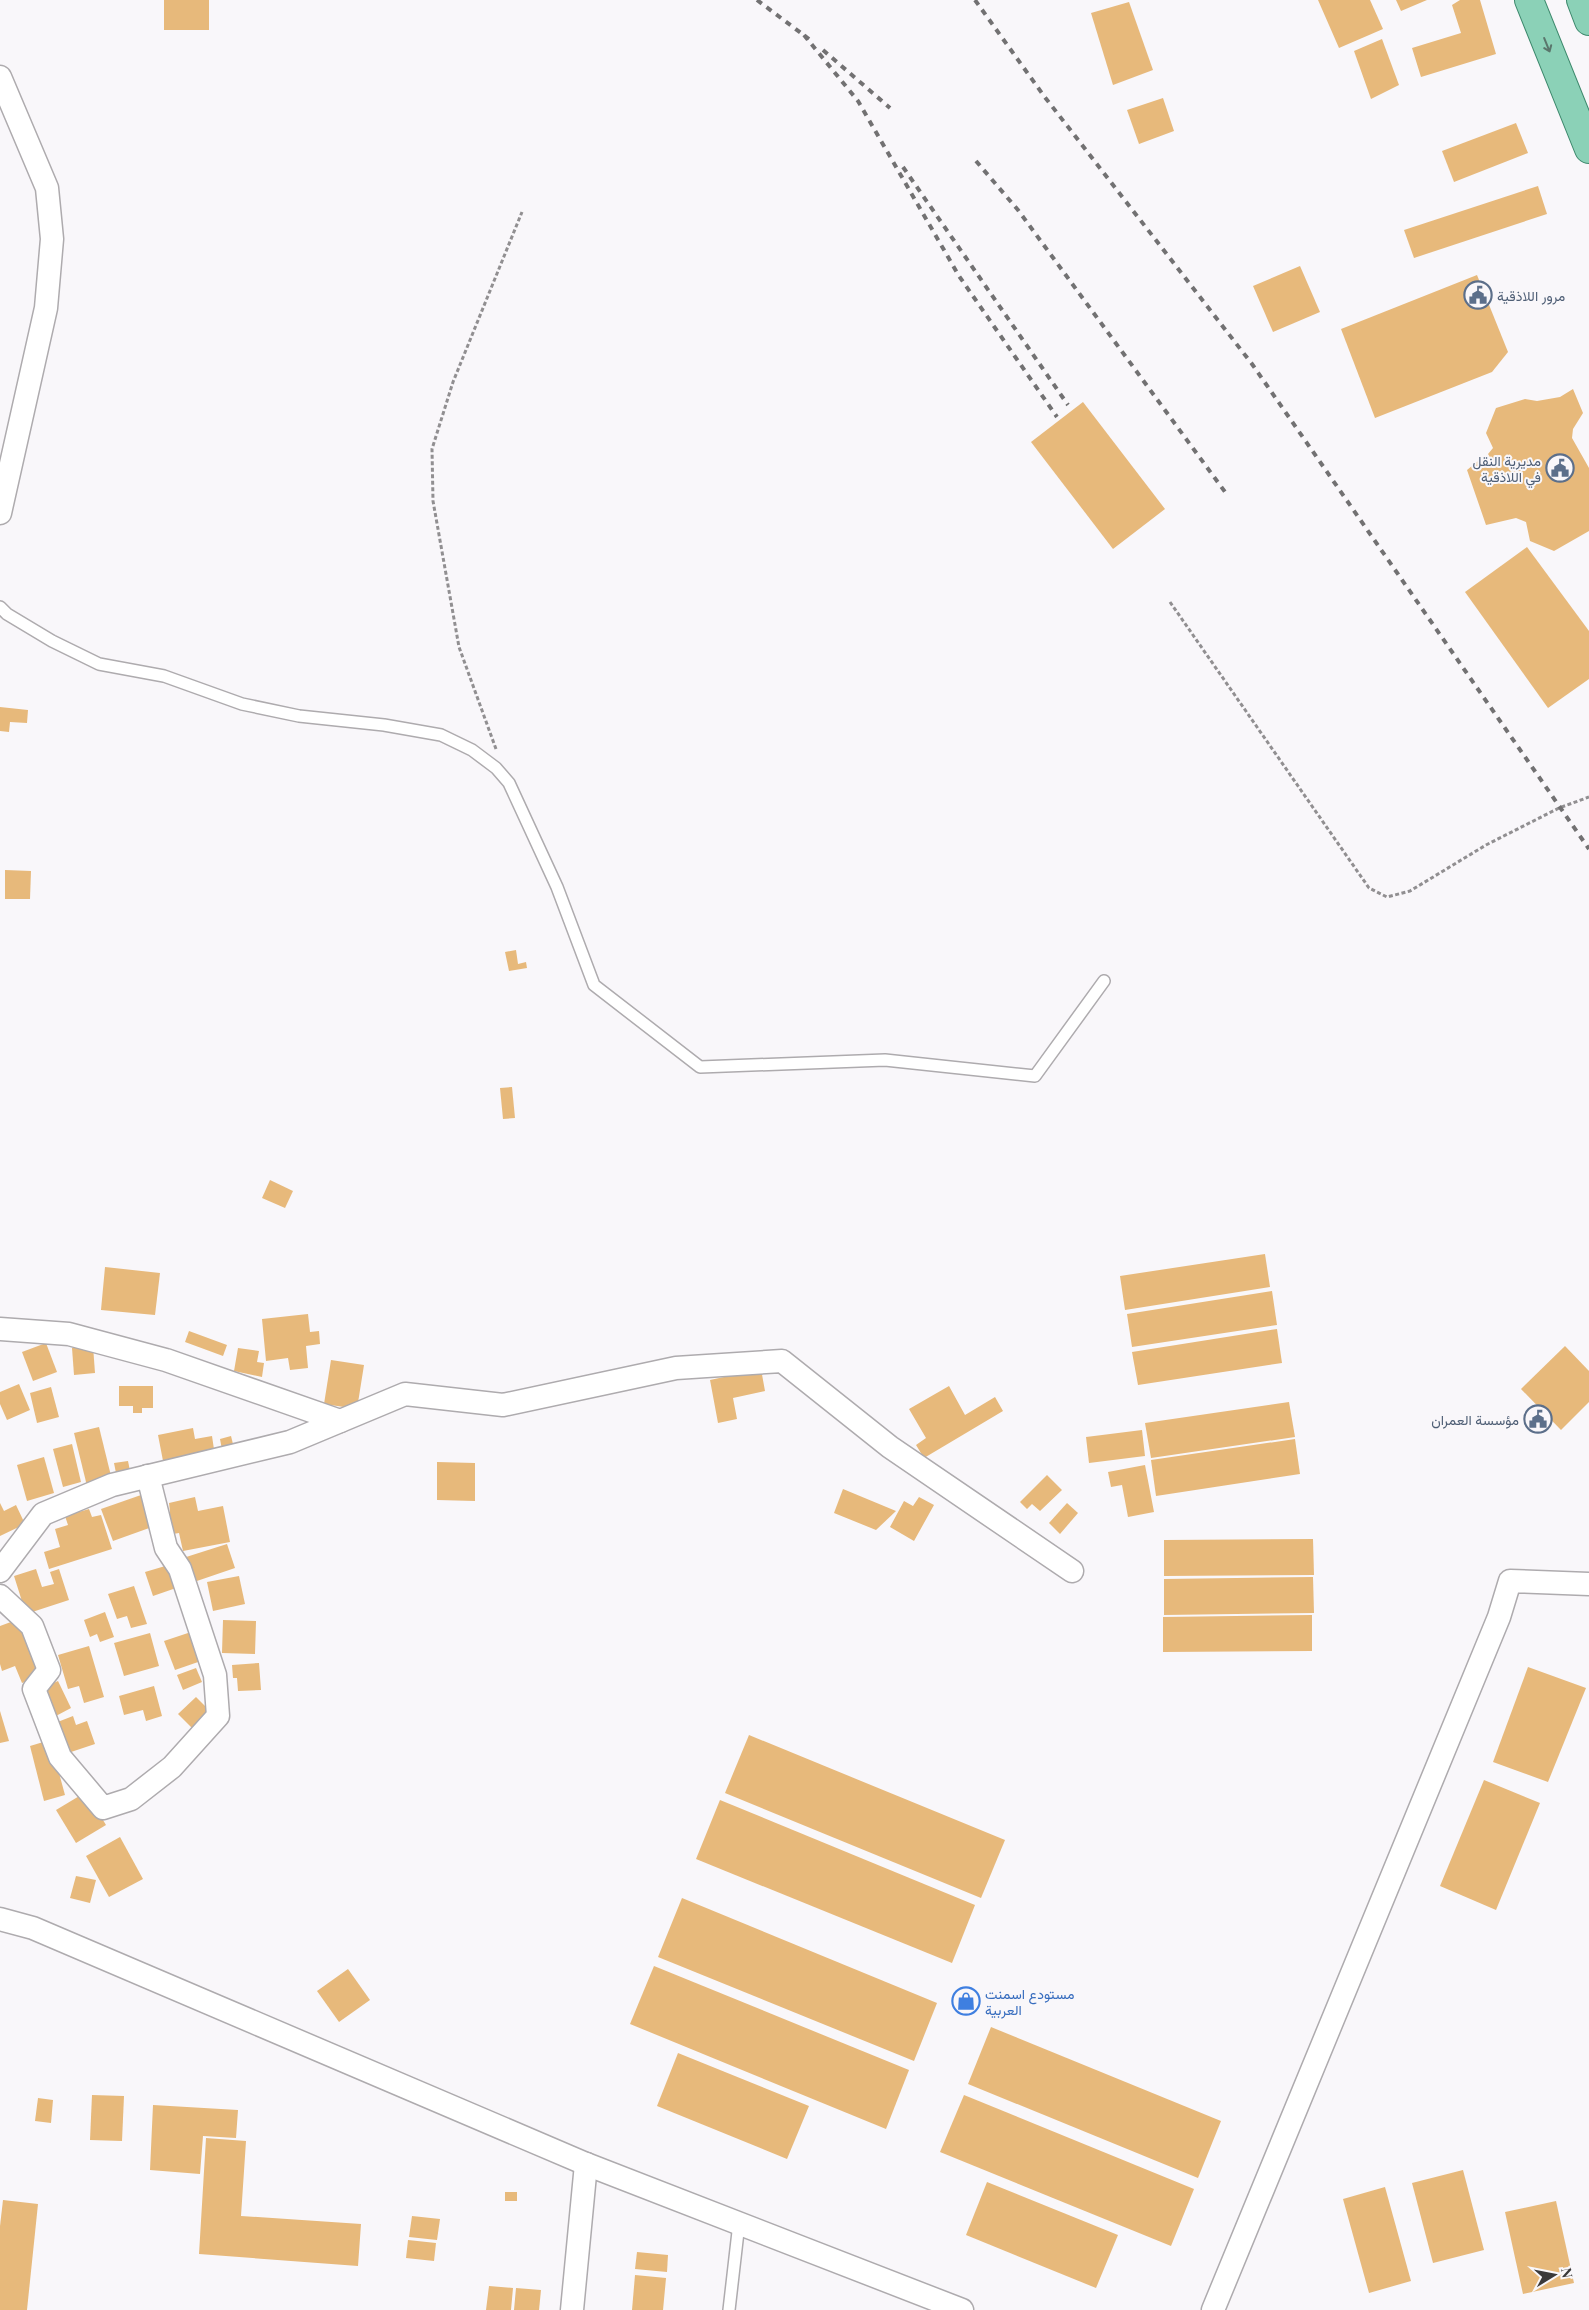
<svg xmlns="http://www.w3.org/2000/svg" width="1589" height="2310" viewBox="0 0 1589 2310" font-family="'Playfair Display',Vazirmatn,serif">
  <rect width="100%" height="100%" fill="#f9f7fa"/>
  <g fill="#e7b97b">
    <rect x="164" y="0" width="45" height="30"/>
    <polygon points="1318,0 1370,0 1383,29 1339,48"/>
    <polygon points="1396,0 1427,0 1401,11"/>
    <polygon points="1460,0 1480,0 1496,54 1421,77 1412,48 1461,33 1452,5"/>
    <polygon points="1129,2 1153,70 1113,85 1091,13"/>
    <polygon points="1382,39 1399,85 1371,99 1354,51"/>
    <polygon points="1163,98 1174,131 1139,144 1127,110"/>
    <polygon points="1516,123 1528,153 1454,182 1442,151"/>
    <polygon points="1538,186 1547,214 1414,258 1404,230"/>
    <polygon points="1300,266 1320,312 1273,332 1253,286"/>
    <polygon points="1477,275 1508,352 1492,372 1375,418 1341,329"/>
    <polygon points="1573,389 1583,413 1573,429 1572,438 1589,468 1589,531 1554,551 1530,541 1526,522 1516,518 1486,525 1467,470 1478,461 1486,467 1493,462 1488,454 1493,448 1486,433 1496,408 1525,399 1537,401 1560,397"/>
    <polygon points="1083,402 1165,509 1113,549 1031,442"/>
    <polygon points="1527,547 1589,631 1589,679 1548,708 1465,592"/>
    <polygon points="0,707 28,710 27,723 10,722 9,732 0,731"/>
    <polygon points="5,870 31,871 30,899 5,899"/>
    <polygon points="516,950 518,964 526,962 527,968 509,971 505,952"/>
    <polygon points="512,1087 515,1118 503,1119 500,1088"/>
    <polygon points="270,1180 293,1191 285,1208 262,1198"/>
    <polygon points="1265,1254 1270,1287 1125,1310 1120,1276"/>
    <polygon points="105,1267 160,1273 155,1315 101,1310"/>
    <polygon points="1272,1291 1277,1325 1132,1347 1127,1314"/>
    <polygon points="308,1314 310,1332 319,1331 320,1344 306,1346 308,1368 290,1370 288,1358 266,1361 262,1319"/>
    <polygon points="1277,1329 1282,1363 1138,1385 1132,1352"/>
    <polygon points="189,1331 227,1345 223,1356 185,1342"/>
    <polygon points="46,1343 57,1372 33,1381 22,1352"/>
    <polygon points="93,1346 95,1373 74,1375 72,1348"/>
    <polygon points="1565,1346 1589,1371 1589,1402 1561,1430 1521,1389"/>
    <polygon points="238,1348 259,1351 257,1362 264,1363 262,1377 234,1371"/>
    <polygon points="331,1360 364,1365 357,1409 324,1404"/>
    <polygon points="761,1369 765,1391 733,1398 737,1419 718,1423 710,1380"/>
    <polygon points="19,1384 30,1410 7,1420 0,1404 0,1392"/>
    <polygon points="119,1386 153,1386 153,1408 142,1408 142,1413 133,1413 133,1406 119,1406"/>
    <polygon points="949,1386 965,1415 995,1397 1003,1411 924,1458 916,1445 926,1438 909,1409"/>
    <polygon points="51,1387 59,1417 37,1423 30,1393"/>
    <polygon points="1289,1402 1295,1437 1151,1458 1145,1423"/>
    <polygon points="99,1427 112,1480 87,1486 74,1433"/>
    <polygon points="193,1428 195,1439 212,1436 215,1456 164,1466 158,1435"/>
    <polygon points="1142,1430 1145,1456 1089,1463 1086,1437"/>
    <polygon points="231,1436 235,1452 223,1455 220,1439"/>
    <polygon points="1295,1439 1300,1474 1156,1496 1151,1460"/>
    <polygon points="72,1444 81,1482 63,1487 53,1449"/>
    <polygon points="44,1457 54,1493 27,1501 17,1465"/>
    <polygon points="128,1461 131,1476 117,1478 114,1463"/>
    <polygon points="437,1462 475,1463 475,1501 437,1500"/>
    <polygon points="1145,1465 1154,1512 1128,1517 1122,1485 1111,1487 1108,1472"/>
    <polygon points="1047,1475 1062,1490 1040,1511 1032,1504 1027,1509 1020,1502"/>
    <polygon points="843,1489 896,1511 876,1530 834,1513"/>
    <polygon points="141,1495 152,1527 113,1541 101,1509"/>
    <polygon points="195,1497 198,1511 223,1506 230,1542 183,1551 179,1533 167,1535 163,1514 170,1512 169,1503"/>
    <polygon points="919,1497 934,1505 914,1541 890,1527 904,1501 913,1506"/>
    <polygon points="0,1503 4,1511 16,1505 25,1524 0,1536"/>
    <polygon points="1067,1503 1078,1513 1060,1534 1049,1523"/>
    <polygon points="89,1509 92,1517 101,1515 112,1549 49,1569 44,1552 60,1547 55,1529 68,1525 65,1516"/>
    <polygon points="1313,1539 1314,1575 1164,1576 1164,1540"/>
    <polygon points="227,1544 235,1568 191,1583 183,1558"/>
    <polygon points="172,1564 179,1587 153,1596 145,1572"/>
    <polygon points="36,1569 42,1587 54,1584 50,1572 59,1569 69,1600 26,1614 14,1576"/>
    <polygon points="239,1576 245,1604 213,1611 207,1582"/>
    <polygon points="1313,1577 1314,1613 1164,1615 1164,1579"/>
    <polygon points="134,1586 147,1624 131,1628 127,1616 117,1619 108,1594"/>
    <polygon points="105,1612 114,1637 100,1642 97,1634 90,1637 84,1620"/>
    <polygon points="1312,1615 1312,1651 1163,1652 1163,1617"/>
    <polygon points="19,1619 40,1676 22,1683 15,1666 2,1671 0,1664 0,1626"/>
    <polygon points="223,1620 256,1621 255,1654 222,1653"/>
    <polygon points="191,1632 201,1661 175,1670 164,1641"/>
    <polygon points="150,1633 159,1666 124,1676 114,1643"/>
    <polygon points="89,1646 104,1697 84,1703 79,1686 68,1689 58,1655"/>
    <polygon points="259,1663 261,1690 238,1691 237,1678 233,1678 232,1665"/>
    <polygon points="1528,1667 1586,1688 1548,1782 1493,1762"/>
    <polygon points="196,1668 202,1682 183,1690 177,1675"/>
    <polygon points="58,1681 71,1708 54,1717 40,1689"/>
    <polygon points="154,1686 162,1716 146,1721 143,1710 124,1715 119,1696"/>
    <polygon points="196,1697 212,1713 195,1731 178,1714"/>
    <polygon points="0,1711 9,1741 0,1743"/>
    <polygon points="73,1716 76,1725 87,1721 95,1744 65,1754 55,1723"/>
    <polygon points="749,1735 1005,1840 981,1898 725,1793"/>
    <polygon points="50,1740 65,1795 44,1801 30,1746"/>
    <polygon points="1484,1780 1540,1803 1496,1910 1440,1886"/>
    <polygon points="86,1792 106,1825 76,1843 56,1810"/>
    <polygon points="720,1800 975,1905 952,1963 696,1859"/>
    <polygon points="120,1837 143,1879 109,1897 86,1856"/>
    <polygon points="76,1876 96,1880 90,1903 70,1898"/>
    <polygon points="682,1898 937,2003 914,2061 658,1957"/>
    <polygon points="654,1966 909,2070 886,2129 630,2024"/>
    <polygon points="348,1969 370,2000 339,2022 317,1991"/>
    <polygon points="991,2027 1221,2121 1198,2178 968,2084"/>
    <polygon points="678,2053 809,2106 787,2159 657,2106"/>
    <polygon points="92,2095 124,2096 122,2141 90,2140"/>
    <polygon points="964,2095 1194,2189 1171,2246 940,2152"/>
    <polygon points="38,2098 53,2100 51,2123 35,2121"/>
    <polygon points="153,2105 238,2110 236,2138 203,2136 200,2174 150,2170"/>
    <polygon points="206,2138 246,2141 241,2216 361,2224 358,2266 199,2254"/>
    <polygon points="1463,2170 1484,2250 1433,2263 1412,2183"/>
    <polygon points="987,2182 1118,2235 1096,2288 966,2235"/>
    <polygon points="1385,2187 1411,2281 1369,2293 1343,2199"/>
    <rect x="505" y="2192" width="12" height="9"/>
    <polygon points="3,2200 38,2204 27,2310 0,2310 0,2226"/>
    <polygon points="1556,2201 1574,2283 1523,2294 1505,2212"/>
    <polygon points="412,2216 440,2219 437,2240 409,2237"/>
    <polygon points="408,2240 436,2243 434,2261 406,2258"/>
    <polygon points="637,2252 668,2255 667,2272 635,2269"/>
    <polygon points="635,2275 666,2278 663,2310 632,2310"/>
    <polygon points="489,2286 513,2288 511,2310 486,2310"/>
    <polygon points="516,2288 541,2290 539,2310 514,2310"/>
  </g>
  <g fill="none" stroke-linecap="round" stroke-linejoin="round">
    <g stroke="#aeabae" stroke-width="14">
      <g id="service">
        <polyline points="0,607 7,614 52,641 99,664 164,676 242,704 299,716 384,725 441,735 472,750 496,768 509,783 557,887 594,985 700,1067 885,1060 1035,1076 1104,981"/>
        <polyline points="729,2310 739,2223"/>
      </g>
    </g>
    <g stroke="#aeabae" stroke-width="25">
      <g id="minor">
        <polyline points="0,77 47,188 52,239 46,308 0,513"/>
        <polyline points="0,1329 69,1334 166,1360 340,1421"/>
        <polyline points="0,1571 43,1514 112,1485 290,1442 405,1394 503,1405 676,1368 782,1361 890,1447 1072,1571"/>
        <polyline points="0,1596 32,1626 49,1670 34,1689 60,1757 103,1808 131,1799 172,1767 218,1716 215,1675 180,1569 166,1548 148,1476"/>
        <polyline points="0,1919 33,1928 586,2164 962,2310"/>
        <polyline points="572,2310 586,2164"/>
        <polyline points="1213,2310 1499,1617 1510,1581 1589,1584"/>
      </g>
    </g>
    <g stroke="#3d886c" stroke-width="30">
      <g id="primary">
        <polyline points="1529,0 1589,149"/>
        <polyline points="1581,0 1589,21"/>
      </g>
    </g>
    <g stroke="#918f91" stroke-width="3" stroke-dasharray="4 2.5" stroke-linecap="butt">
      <polyline points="1170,602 1369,888 1387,897 1410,891 1486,845 1559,808 1589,797"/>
      <polyline points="496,749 459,647 433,501 432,449 453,382 522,212"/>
    </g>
    <use href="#service" stroke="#fff" stroke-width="11"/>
    <use href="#minor" stroke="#fff" stroke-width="22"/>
    <use href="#primary" stroke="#8bd1b7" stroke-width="28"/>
    <g stroke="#727172" stroke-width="4" stroke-dasharray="6 6" stroke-linecap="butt">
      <polyline points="757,0 809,39"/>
      <polyline points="975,0 1044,96 1252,364 1589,849"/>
      <polyline points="804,35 858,101 959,276 1057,417"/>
      <polyline points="823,50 890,108"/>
      <polyline points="976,161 1018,210 1228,496"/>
      <polyline points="903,167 1068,405"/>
    </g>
  </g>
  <defs><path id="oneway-shaft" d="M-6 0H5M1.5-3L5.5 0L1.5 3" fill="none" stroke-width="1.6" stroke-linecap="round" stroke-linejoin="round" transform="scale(1.25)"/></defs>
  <use stroke="#5a766c" href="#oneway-shaft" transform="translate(1547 45) rotate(68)"/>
  <defs>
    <g id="civic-ring" transform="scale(1.4375)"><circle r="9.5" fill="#f9f7fa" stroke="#5c6f8a" stroke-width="1.5"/><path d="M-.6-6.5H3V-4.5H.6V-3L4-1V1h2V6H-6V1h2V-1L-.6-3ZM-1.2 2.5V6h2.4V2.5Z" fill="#5c6f8a"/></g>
    <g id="shop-ring" transform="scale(1.4375)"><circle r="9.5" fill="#f9f7fa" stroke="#3f7fe0" stroke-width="1.5"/><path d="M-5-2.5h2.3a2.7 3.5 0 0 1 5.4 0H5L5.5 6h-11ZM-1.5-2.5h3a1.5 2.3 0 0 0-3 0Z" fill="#3f7fe0"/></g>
  </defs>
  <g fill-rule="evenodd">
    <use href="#civic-ring" x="1478" y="295"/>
    <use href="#civic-ring" x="1560" y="468"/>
    <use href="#civic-ring" x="1538" y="1419"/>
    <use href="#shop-ring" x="966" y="2001"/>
  </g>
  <g text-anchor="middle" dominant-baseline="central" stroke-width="4" stroke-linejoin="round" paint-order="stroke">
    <g font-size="14" fill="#4e5e75" stroke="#f9f7fa" text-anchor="end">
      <text x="1497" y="295" text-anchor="start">مرور اللاذقية</text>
      <text x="1541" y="460">مديرية النقل<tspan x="1541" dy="16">في اللاذقية</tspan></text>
      <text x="1519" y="1419">مؤسسة العمران</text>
    </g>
    <g font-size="14" fill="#366cbe" stroke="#f9f7fa" text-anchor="start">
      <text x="985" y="1993">مستودع اسمنت<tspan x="985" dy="16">العربية</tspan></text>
    </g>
  </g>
  <g transform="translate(1554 2275) rotate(80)" stroke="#f9f7fa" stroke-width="4" paint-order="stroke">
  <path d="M0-4L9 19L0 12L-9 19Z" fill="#3a393a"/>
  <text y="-8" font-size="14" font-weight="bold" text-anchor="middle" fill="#3a393a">N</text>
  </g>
</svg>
